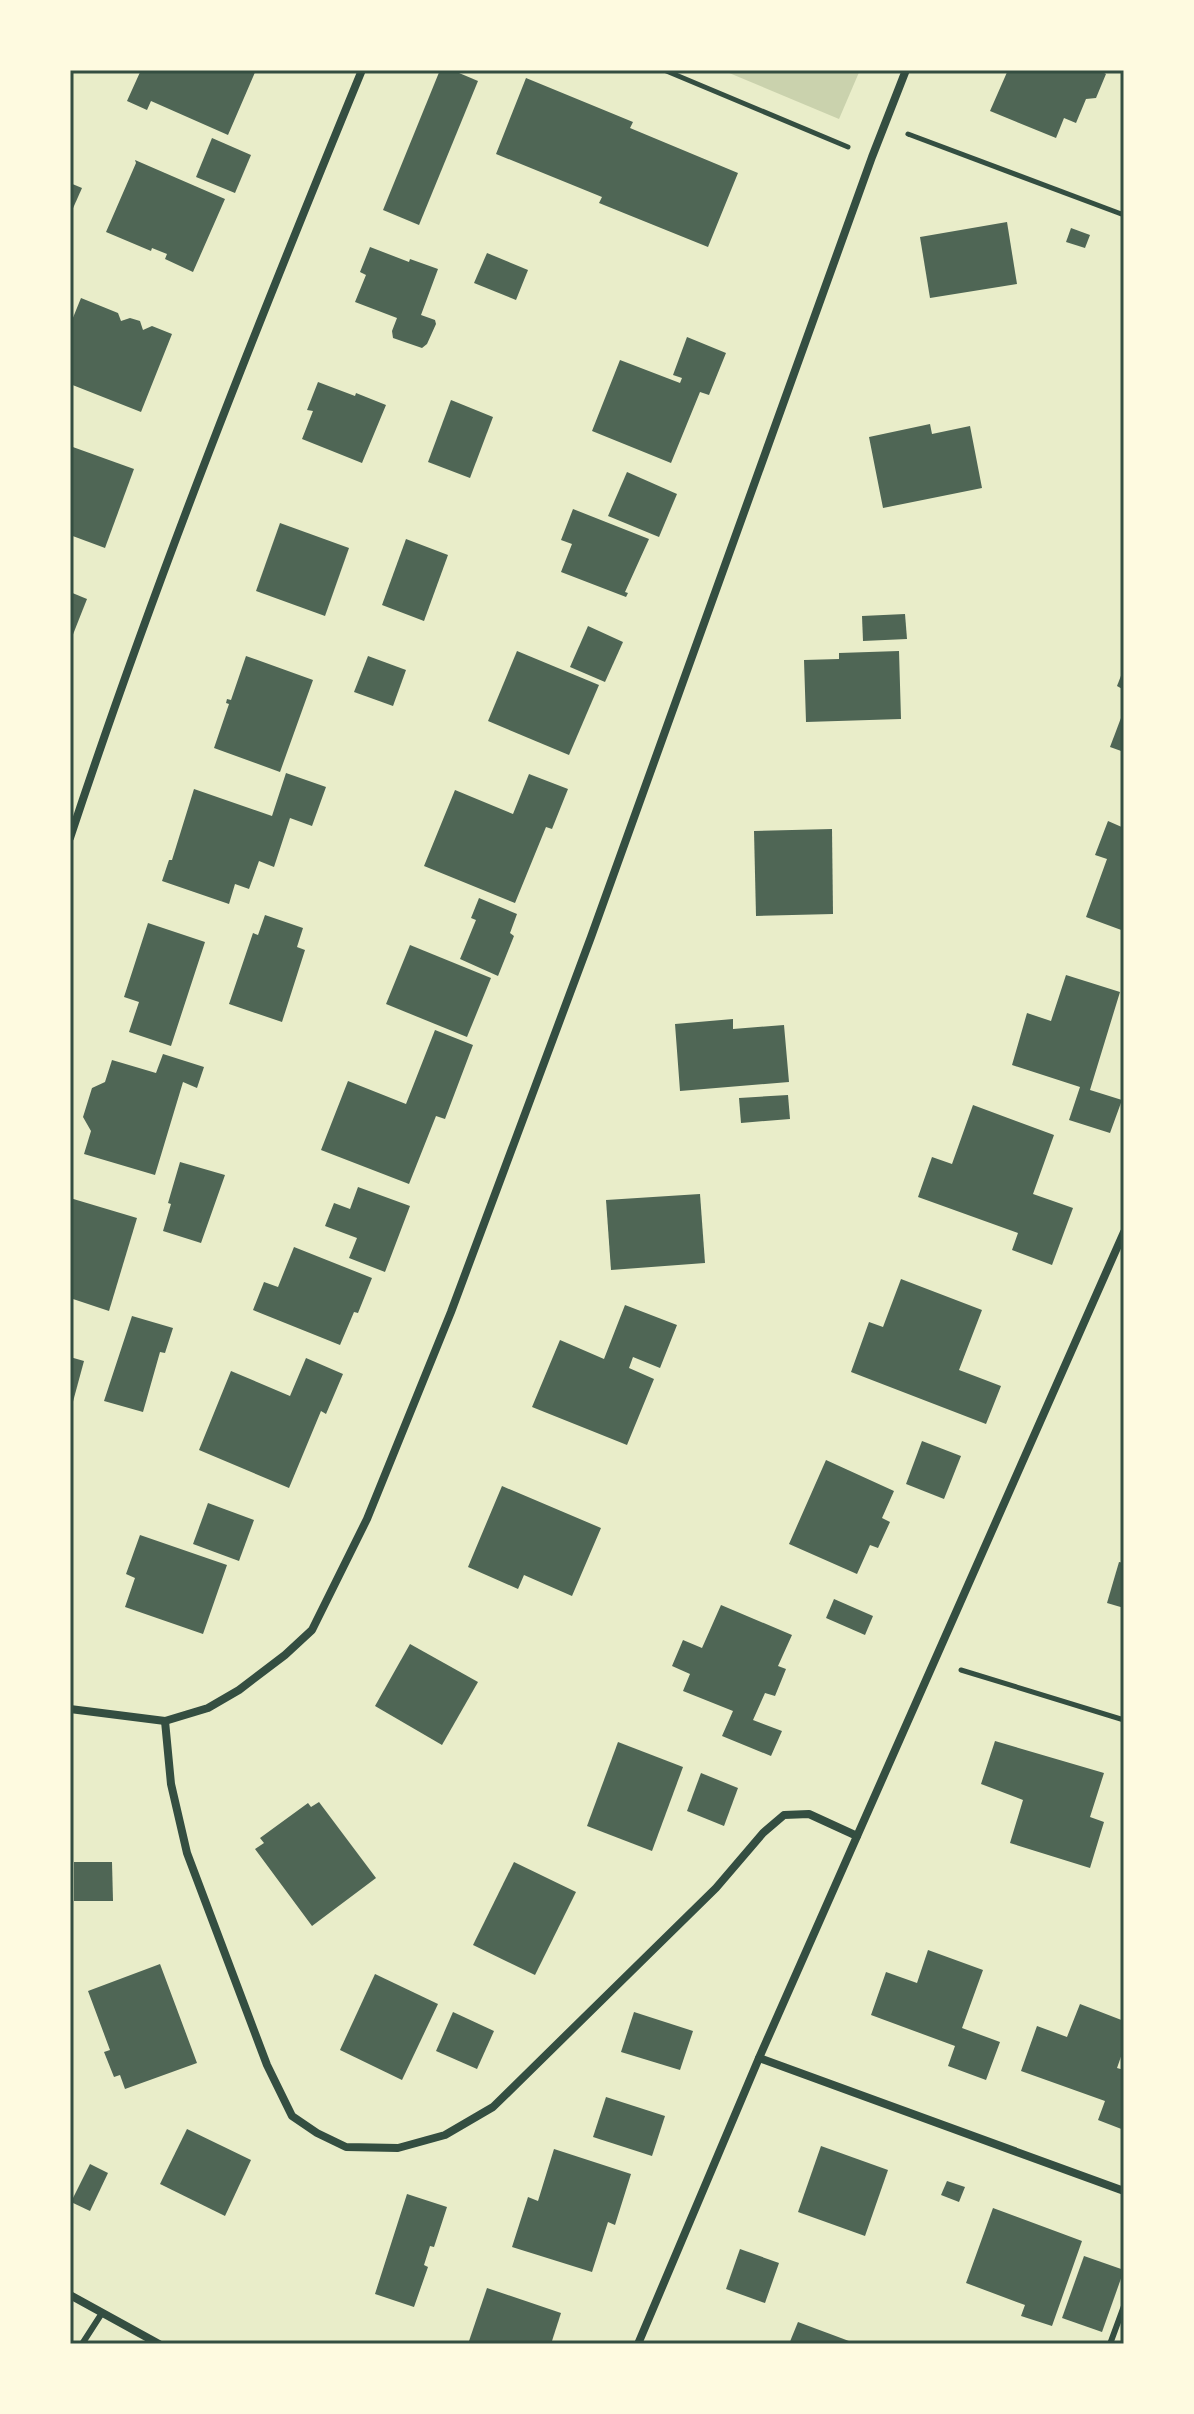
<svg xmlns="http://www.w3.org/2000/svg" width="1194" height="2414" viewBox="0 0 1194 2414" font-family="Jost,sans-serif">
  <rect width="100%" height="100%" fill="#e9edc9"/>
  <polygon fill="#cad2ad" points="722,70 860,70 839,119"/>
  <g fill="#4f6655">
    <polygon points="141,70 256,70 228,135 151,101 147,110 127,101"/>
    <polygon points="440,70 452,70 478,81 419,225 383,210"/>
    <polygon points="1008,70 1099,70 1106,74 1096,98 1086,99 1076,123 1064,118 1056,138 990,111"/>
    <polygon points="526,78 633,122 630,128 738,173 708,247 599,203 602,197 496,154"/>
    <polygon points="212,138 251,155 235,193 196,177"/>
    <polygon points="135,160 225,199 193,272 165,259 167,254 152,248 151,251 106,232 136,163"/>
    <polygon points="70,183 82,188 70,215"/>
    <polygon points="1007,222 1017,284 930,298 920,237"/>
    <polygon points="1071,228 1090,235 1085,248 1066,242"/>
    <polygon points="370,247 409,262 410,259 438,269 421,315 435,320 436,324 427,344 422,348 393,338 392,331 397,318 355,302 366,275 360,272"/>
    <polygon points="487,253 528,270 516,300 474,283"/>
    <polygon points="81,298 118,313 121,321 130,318 140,321 143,330 152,326 172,334 141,412 70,384 70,325"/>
    <polygon points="687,337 726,353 709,395 700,392 671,463 592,431 620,360 680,383 682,378 673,375"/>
    <polygon points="318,382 355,396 356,393 386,405 362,463 302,439 313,411 307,410"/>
    <polygon points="451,400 493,417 470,478 428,462"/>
    <polygon points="930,424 932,434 970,426 982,488 883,508 869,437"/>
    <polygon points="70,446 134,469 105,548 70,535"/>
    <polygon points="627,472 677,494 659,537 608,516"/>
    <polygon points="573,509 649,539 625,592 628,593 626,597 561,572 572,544 561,540"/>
    <polygon points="280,523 349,548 325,616 256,591"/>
    <polygon points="406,539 448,555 424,621 382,605"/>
    <polygon points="70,592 87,599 70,642"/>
    <polygon points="905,614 907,639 863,641 862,616"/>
    <polygon points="588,626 623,642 605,682 570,667"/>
    <polygon points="517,651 599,685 569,755 488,721"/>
    <polygon points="899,651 901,719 806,722 804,660 839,659 839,653"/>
    <polygon points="246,656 313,680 280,772 214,748 229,704 226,703 227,699 231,700"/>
    <polygon points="368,656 406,670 393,706 354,692"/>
    <polygon points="1124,668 1124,690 1117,686"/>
    <polygon points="1124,710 1124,752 1110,747"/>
    <polygon points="286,773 326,787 312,826 290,818 274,867 259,861 249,889 235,884 229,904 162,881 169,860 172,860 194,789 272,816"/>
    <polygon points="529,774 568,789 552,829 546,827 515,903 424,866 455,790 513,814"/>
    <polygon points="1108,821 1124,828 1124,931 1086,917 1107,859 1095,855"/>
    <polygon points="832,829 833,914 756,916 754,831"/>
    <polygon points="479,898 517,914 510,933 514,936 498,976 460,959 476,920 471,918"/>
    <polygon points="265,915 303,928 297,947 305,950 282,1022 229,1004 253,933 258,935"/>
    <polygon points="148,923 205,942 171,1046 129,1032 139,1002 124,997"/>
    <polygon points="410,945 491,978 467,1037 386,1004"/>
    <polygon points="1066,975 1120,992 1090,1090 1122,1100 1110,1133 1069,1120 1080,1087 1012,1065 1027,1013 1051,1021"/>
    <polygon points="733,1019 733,1029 784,1025 789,1082 680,1091 675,1024"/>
    <polygon points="435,1030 473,1045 445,1119 436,1116 409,1184 321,1150 348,1081 406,1104"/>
    <polygon points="163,1054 204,1067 197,1088 183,1082 155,1175 84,1154 91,1131 83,1117 92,1088 105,1082 112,1060 156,1073"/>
    <polygon points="788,1095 790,1119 741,1123 739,1098"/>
    <polygon points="973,1105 1054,1135 1033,1194 1073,1208 1052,1265 1012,1250 1018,1233 918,1197 932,1157 952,1164"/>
    <polygon points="180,1162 225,1175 201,1243 163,1231 171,1204 168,1203"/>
    <polygon points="358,1187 410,1206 385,1272 349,1258 357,1238 325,1226 334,1203 350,1209"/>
    <polygon points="700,1194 705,1263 611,1270 606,1200"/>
    <polygon points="70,1198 137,1218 109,1311 70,1298"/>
    <polygon points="294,1247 372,1278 358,1313 354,1312 340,1345 253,1310 264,1282 278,1287"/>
    <polygon points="901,1279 982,1310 959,1370 1001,1386 986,1424 851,1372 869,1322 883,1327"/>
    <polygon points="625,1305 677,1325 660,1368 633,1357 629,1368 654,1379 627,1445 532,1407 560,1340 604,1359"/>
    <polygon points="132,1316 173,1328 165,1353 160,1352 143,1412 104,1401"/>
    <polygon points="70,1357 84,1361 71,1409 70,1409"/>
    <polygon points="306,1358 343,1374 326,1414 321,1411 289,1488 199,1450 231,1371 290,1396"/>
    <polygon points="922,1441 961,1456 944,1499 906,1484"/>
    <polygon points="826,1460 894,1491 882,1518 890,1522 878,1548 870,1545 857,1574 789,1544"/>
    <polygon points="502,1486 601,1528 572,1596 524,1575 518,1589 468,1567"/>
    <polygon points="208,1503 254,1520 239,1561 193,1544"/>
    <polygon points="140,1535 227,1565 203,1634 125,1607 135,1578 126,1574"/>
    <polygon points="1119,1562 1124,1563 1124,1608 1107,1603"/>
    <polygon points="834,1599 873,1616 865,1635 826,1618"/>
    <polygon points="721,1605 792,1635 778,1666 786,1669 775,1696 765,1693 753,1720 782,1731 771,1756 722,1736 733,1711 683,1691 690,1674 672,1666 683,1640 702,1648"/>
    <polygon points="410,1644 478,1682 442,1745 375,1706"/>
    <polygon points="995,1741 1104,1773 1090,1817 1104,1822 1090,1868 1010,1843 1023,1800 981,1784"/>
    <polygon points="618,1742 683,1767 652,1851 587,1826"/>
    <polygon points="701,1773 738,1788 724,1826 687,1811"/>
    <polygon points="319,1802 376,1878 312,1926 255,1849 264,1843 260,1838 308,1803 311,1807"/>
    <polygon points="74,1862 112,1862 113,1901 74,1901"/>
    <polygon points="514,1862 576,1892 535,1975 473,1945"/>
    <polygon points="928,1950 983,1970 962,2028 1000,2042 986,2080 948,2066 955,2046 871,2015 886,1972 917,1983"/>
    <polygon points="160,1964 197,2063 125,2089 120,2075 114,2077 104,2052 110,2050 88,1991"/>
    <polygon points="375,1974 438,2004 402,2080 340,2050"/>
    <polygon points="1080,2004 1124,2021 1124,2048 1117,2068 1124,2070 1124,2130 1098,2120 1105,2101 1021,2071 1037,2026 1067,2037"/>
    <polygon points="453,2012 494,2031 477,2069 436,2051"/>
    <polygon points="634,2012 693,2031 680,2070 621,2052"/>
    <polygon points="606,2097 665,2116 652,2156 593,2137"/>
    <polygon points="187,2129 251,2160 225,2216 160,2184"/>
    <polygon points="821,2146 888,2170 865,2236 798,2212"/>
    <polygon points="554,2149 631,2174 615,2225 608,2222 592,2272 512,2247 528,2197 538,2201"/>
    <polygon points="90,2164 108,2173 90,2211 71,2202"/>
    <polygon points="947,2181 965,2187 959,2202 941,2195"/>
    <polygon points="407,2194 447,2207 434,2247 430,2246 424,2265 428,2267 414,2307 375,2294"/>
    <polygon points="993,2208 1082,2241 1052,2326 1021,2316 1025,2305 966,2283"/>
    <polygon points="740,2249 779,2263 765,2303 726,2289"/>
    <polygon points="1084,2256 1124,2270 1102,2332 1062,2318"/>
    <polygon points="487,2288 561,2313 551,2344 468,2344"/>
    <polygon points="798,2322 857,2344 789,2344"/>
  </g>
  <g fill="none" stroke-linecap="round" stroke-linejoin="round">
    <g stroke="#344e41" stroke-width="5">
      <polyline points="664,70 848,147"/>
      <polyline points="908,134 1124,215"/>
      <polyline points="961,1670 1124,1720"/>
    </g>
    <g stroke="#344e41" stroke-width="6">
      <polyline points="82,2344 102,2313"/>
      <polyline points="1110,2344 1124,2306"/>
    </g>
    <g stroke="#344e41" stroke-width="8">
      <path d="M70,838c86,-260 188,-515 292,-768"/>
      <polyline points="70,1709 165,1721 208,1708 239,1690 285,1655 312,1630 367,1519 451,1312 591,937 872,157 906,70"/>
      <polyline points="165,1721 171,1784 187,1853 267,2065 292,2116 317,2133 346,2147 398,2148 445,2135 493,2107 716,1888 763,1833 784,1815 809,1814 857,1836"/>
      <polyline points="759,2058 1124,2191"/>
      <polyline points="70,2295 159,2344"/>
      <polyline points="638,2344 759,2058 1124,1232"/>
    </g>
  </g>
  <rect width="1194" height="2414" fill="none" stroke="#fefae0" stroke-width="144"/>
  <rect x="72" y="72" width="1050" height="2270" fill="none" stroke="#344e41" stroke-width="3"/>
</svg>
